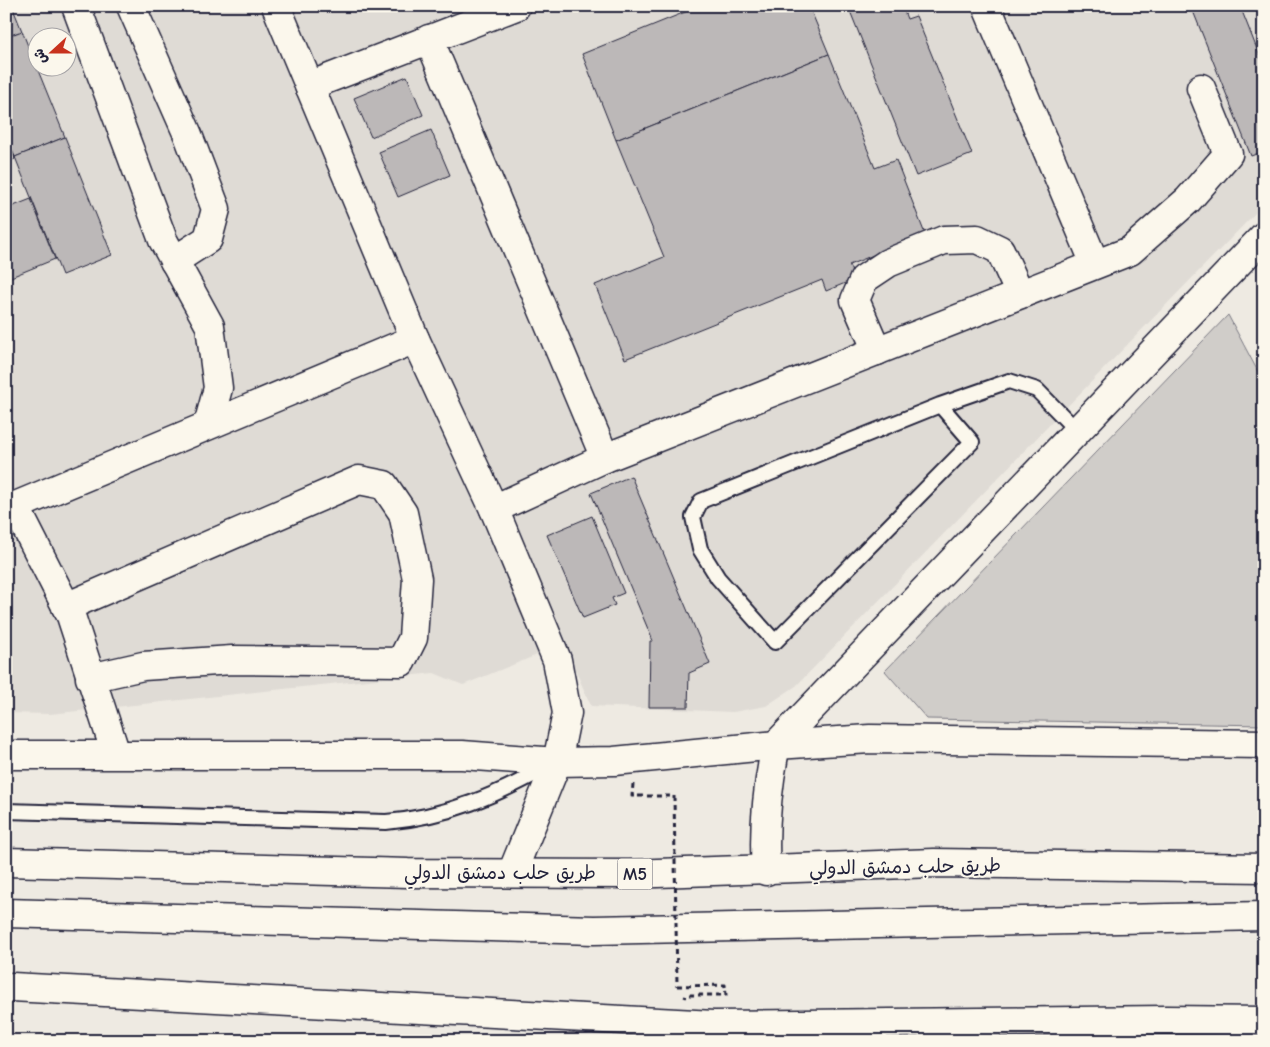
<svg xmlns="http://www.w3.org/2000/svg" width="1270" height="1047" viewBox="0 0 1270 1047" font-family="'Comic Neue','Playpen Sans Arabic',sans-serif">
  <rect width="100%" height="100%" fill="#eeeae2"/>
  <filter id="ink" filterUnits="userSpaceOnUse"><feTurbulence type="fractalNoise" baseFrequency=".02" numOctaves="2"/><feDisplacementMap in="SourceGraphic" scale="10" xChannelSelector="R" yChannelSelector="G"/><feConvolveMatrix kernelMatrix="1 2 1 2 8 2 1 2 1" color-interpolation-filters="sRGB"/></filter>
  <g filter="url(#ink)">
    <path fill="#dfdbd5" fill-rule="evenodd" d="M6,6h1258v198l-468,482 -30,20 -33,6 -142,-6 -27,-62 -101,41 -29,-12 -384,41 -44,-1zM38,38h30v30h-30z"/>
    <polygon fill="#d0cdc9" stroke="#797882" points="1228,315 1264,383 1264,725 927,719 885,671"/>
    <g fill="#bcb8b8" stroke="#22223b">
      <polygon points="6,6 12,6 22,31 6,37"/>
      <polygon points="700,6 809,6 829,54 616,140 582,54"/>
      <polygon points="848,6 902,6 907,19 916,16 972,154 916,176"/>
      <polygon points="1191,6 1240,6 1264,67 1264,151 1251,156"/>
      <polygon points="22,31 65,137 15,157 6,136 6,37"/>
      <polygon points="829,54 875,168 896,160 925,234 849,265 855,279 826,291 822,280 625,359 595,285 664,257 616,140"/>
      <polygon points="407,76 423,115 371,137 354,98"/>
      <polygon points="431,130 450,175 398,197 379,152"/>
      <polygon points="6,136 15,159 6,163"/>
      <polygon points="65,137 112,255 62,275 15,157"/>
      <polygon points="31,199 55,259 6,279 6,209"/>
      <polygon points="631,476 710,664 689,673 688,707 649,707 650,641 653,641 591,493"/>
      <polygon points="592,516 624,593 612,598 615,605 583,618 547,535"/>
    </g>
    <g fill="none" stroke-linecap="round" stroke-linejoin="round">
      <g stroke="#22223b" stroke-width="18">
        <g id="lane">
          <polyline points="940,405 972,442 775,642 718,578 700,549 693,517 701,501 940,405 1009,381 1037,390 1078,432"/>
          <path d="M6,811l380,11c60,-5 112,-27 163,-56"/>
        </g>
      </g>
      <g stroke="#22223b" stroke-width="31">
        <g id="street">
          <polyline points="76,6 163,240 210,326 218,388 208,425"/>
          <polyline points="131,6 188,135 216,209 208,239 174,261"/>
          <polyline points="276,6 415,339 494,509 557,660 567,713 557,762 512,873"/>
          <polyline points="987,7 1095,264"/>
          <polyline points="429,39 605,458"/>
          <polyline points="309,86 516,6"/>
          <polyline points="877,351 855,300 864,279 888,263 944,240 977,239 1000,250 1020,294"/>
          <polyline points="15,506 71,616 116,754"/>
          <polyline points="494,509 605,458 1130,251 1188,200 1228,154 1201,88"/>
          <polyline points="6,510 415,339"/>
          <polyline points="66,607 359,480 384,485 403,513 417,579 413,638 401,662 232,660 143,666 90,678"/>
        </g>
      </g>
      <g stroke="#22223b" stroke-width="31">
        <g id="secondary">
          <polyline points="6,755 462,755 557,762 614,761 776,745 870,739 1264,744"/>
          <path d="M766,871c-3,-43 1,-83 10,-126l488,-509"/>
          <polyline points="6,989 12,987 714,1025 1166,1020 1264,1021"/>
        </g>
      </g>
      <g stroke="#22223b" stroke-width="31">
        <g id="highway">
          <polyline points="6,862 408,873 629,874 934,863 1264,868"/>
          <polyline points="6,913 594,930 1264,916"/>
        </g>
      </g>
      <g stroke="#22223b" stroke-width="3" stroke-dasharray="5 4" stroke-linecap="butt">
        <polyline points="633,784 632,796 674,796"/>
        <polyline points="677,986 725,985 726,995 686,995 685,998"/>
      </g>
      <use href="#lane" stroke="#fbf7ec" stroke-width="14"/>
      <use href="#street" stroke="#fbf7ec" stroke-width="28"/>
      <use href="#secondary" stroke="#fbf7ec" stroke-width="28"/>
      <use href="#highway" stroke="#fbf7ec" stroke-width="28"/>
      <polyline stroke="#22223b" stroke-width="3" stroke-dasharray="5 4" stroke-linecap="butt" points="674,796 677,986"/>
    </g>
  </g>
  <g text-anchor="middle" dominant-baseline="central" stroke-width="4" stroke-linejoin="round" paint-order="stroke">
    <rect fill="#fbf7ec" stroke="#636270" stroke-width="1" x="617.5" y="858.5" width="35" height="31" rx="4"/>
    <g font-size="18" font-weight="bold" fill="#22223b">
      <text x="635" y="874">M5</text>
    </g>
    <g font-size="19" fill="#22223b" stroke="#fbf7ec">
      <text transform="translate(905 867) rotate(-1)">طريق حلب دمشق الدولي</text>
      <text x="500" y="873">طريق حلب دمشق الدولي</text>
    </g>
  </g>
  <rect width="1270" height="1047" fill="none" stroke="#fbf7ec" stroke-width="25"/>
  <rect x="12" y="12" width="1245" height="1022" fill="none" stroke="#22223b" stroke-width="2" filter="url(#ink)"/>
  <g transform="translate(52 52) rotate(249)"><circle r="24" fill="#fbf7ec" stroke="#a4a2a5"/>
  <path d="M0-4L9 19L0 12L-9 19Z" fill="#c8321e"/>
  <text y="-8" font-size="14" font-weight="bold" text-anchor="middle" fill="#22223b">ش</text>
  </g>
</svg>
